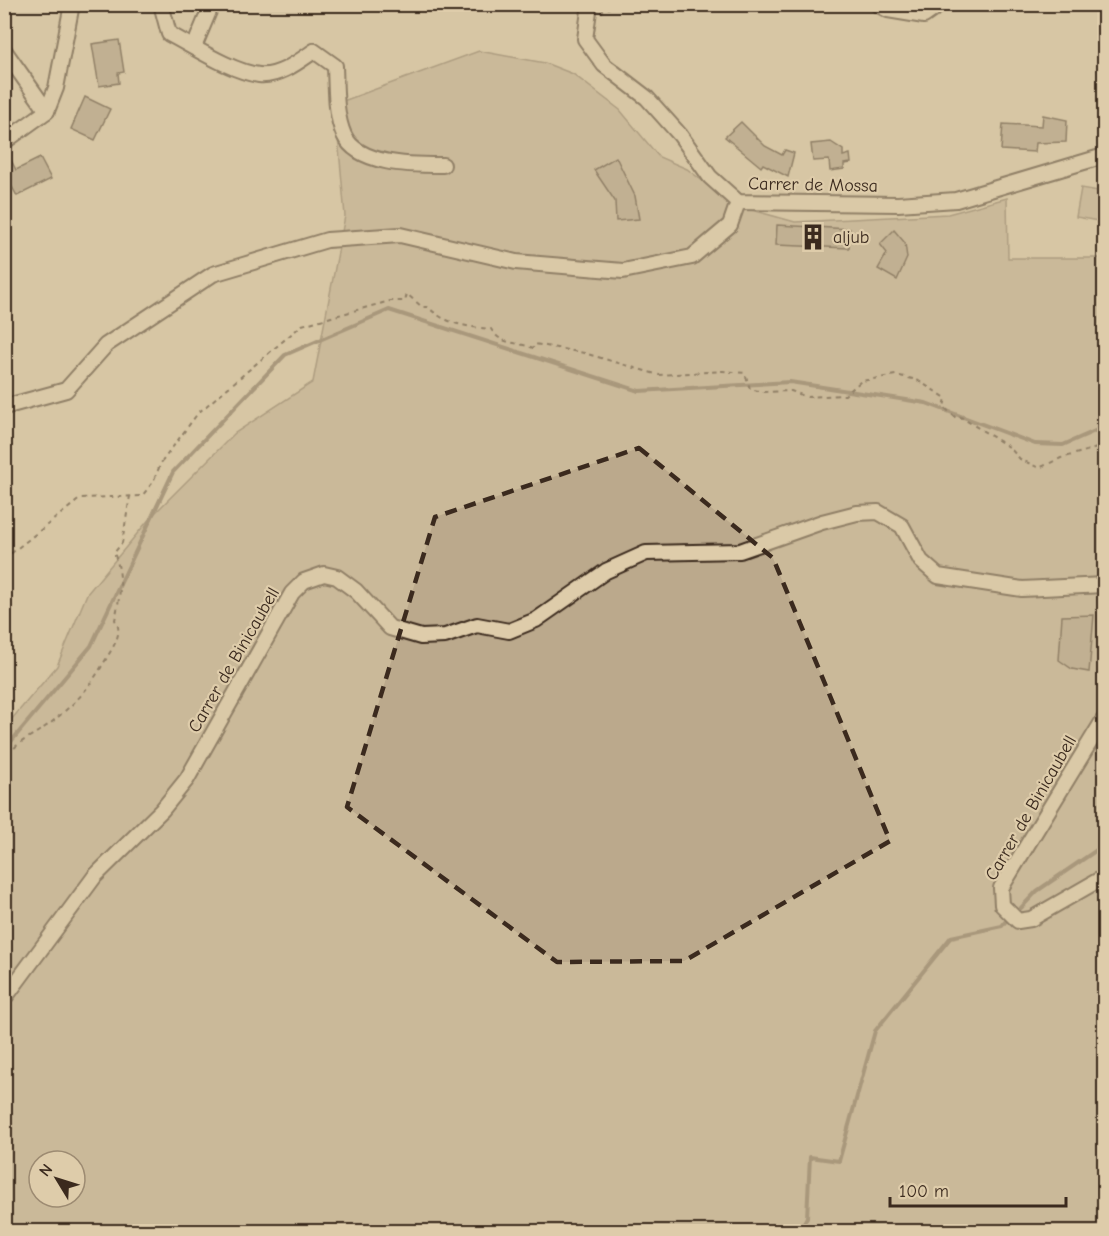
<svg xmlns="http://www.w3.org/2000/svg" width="1109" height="1236" viewBox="0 0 1109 1236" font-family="'Comic Neue',sans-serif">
  <rect width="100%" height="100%" fill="#d7c6a4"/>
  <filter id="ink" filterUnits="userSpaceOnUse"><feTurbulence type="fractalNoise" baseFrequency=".0167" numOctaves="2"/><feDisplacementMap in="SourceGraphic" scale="12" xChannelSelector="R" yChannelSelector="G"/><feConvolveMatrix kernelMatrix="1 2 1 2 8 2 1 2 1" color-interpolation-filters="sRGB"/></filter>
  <g filter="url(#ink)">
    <g fill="#bba98c" stroke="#7b6a55" stroke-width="1.5" fill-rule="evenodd">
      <path d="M479,51l66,12 28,11 47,36 39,47 28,12 47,36 61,17 153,-8 59,-16 1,60h96v973l-1099,1v-505l52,-61 30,-72 64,-77 84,-84 78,-51 32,-166 -10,-112zM39,1161h36v36h-36z"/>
      <polygon points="1081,188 1104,192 1104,222 1076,217"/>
    </g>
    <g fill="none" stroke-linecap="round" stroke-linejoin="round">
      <g stroke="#715f4c" stroke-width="4">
        <polyline points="4,750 91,646 173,472 285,355 389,310 639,391 790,382 926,403 1035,444 1063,445 1104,427"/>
        <polyline points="1019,910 1037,891 1104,845"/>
        <polyline points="799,1232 807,1217 810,1157 839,1161 875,1031 951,937 1002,926 1005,922"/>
      </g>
    </g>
    <g fill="#a7967b" stroke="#3b2a1e" stroke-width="1.5">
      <polygon points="119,40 124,72 118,73 119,83 99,86 92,44"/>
      <polygon points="85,97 110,109 95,140 71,129"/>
      <polygon points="1043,115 1067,120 1066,142 1036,143 1035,152 1001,150 1003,124 1042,126"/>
      <polygon points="741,122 765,146 782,155 785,150 794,153 788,177 763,164 761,167 725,137"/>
      <polygon points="831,142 843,150 843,156 850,154 851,163 844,164 844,169 830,171 829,160 813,161 811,144"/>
      <polygon points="616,157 635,196 639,219 616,221 615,201 594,170"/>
      <polygon points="40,158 51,179 17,196 4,172 4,164 11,160 16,170"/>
      <polygon points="777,225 850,229 849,248 776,245"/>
      <polygon points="894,230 905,243 907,258 897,280 878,269 887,253 880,244"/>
      <polygon points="1094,615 1089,672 1072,669 1059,660 1062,616"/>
    </g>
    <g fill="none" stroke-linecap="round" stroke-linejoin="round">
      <g stroke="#3b2a1e" stroke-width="18">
        <g id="street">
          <path d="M161,4l8,30c25,13 63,38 90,41 20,2 39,-13 55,-24l21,15c1,21 0,49 9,69 14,31 71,30 99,30"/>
          <polyline points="590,4 585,39 604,65 647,98 680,135 710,177 738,202 898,204 956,200 1104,156"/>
          <polyline points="877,4 888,10 924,16 941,4"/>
          <polyline points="194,47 212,4"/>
          <polyline points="4,50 47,111"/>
          <polyline points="4,142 47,111 56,88 72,4"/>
          <polyline points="4,407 66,390 106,345 213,274 327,240 400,235 516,262 623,271 692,257 730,225 738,202"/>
          <polyline points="1104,719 1001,888 1002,905 1018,921 1031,919 1104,877"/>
          <polyline points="4,999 95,876 162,810 187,779 292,593 304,581 324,574 337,577 356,591 390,628 421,637 445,636 477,625 509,631 536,620 606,571 646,553 740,551 822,522 857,513 878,512 902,526 921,561 938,576 1022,589 1104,585"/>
        </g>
      </g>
      <g stroke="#3b2a1e" stroke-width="2" stroke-dasharray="4.5 4.5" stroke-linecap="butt">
        <polyline points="600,13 615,4"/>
        <path d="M4,559l77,-61 61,-2 11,-14 8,-19 37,-50 104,-88 88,-24h15l2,-7 15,13h6c17,17 39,20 63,22 10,17 26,12 42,19l2,-4 49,9 75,22 64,-4 22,2 5,16 13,3 28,-1 16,6 38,-2 16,-14 35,-6 21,5 29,18 -2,9 12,11 3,-2 50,31 11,12 19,9 22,-10 43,-12"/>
        <path d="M4,763c9,-20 24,-24 41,-36 8,-5 15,-12 22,-18 18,-15 30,-34 42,-55 6,-10 14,-23 6,-34 5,-25 9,-43 -1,-67l8,-10 8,-47"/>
      </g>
      <use href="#street" stroke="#deccaa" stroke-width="14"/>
    </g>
  </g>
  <path d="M0 0H1109V1236H0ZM639,448l134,110 117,283 -206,120 -127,1 -210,-155 88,-290z" fill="#d7c6a4" fill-opacity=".55" fill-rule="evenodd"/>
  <path fill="none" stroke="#3b2a1e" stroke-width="4.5" stroke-dasharray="12 8" stroke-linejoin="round" d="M639,448l134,110 117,283 -206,120 -127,1 -210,-155 88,-290z"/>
  <defs>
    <g id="building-bare" transform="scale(2.07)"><path d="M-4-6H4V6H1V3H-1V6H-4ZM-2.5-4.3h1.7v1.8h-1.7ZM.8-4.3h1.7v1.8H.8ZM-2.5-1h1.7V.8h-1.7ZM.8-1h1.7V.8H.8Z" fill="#3b2a1e" stroke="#deccaa" stroke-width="2.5" paint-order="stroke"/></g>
  </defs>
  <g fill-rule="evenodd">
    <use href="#building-bare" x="813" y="237"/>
  </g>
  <g text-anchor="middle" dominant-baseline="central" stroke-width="4.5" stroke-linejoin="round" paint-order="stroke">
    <g font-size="18" fill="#3b2a1e" stroke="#deccaa">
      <text transform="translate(813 185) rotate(1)">Carrer de Mossa</text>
      <text transform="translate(234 660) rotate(-60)">Carrer de Binicaubell</text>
      <text transform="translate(1031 808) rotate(-60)">Carrer de Binicaubell</text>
    </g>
    <g font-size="18" fill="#3b2a1e" stroke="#deccaa" text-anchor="start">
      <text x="833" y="237">aljub</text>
    </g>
  </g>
  <rect width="1109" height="1236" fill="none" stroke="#deccaa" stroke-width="24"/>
  <rect x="12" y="12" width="1085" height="1212" fill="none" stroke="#3b2a1e" stroke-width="2" filter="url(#ink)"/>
  <g transform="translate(57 1179) rotate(308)"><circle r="28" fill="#deccaa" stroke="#9d8b72" stroke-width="1.5"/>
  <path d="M0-4.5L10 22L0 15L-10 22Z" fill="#3b2a1e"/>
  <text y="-9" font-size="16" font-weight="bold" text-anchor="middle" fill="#3b2a1e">N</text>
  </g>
  <path d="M890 1197v9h176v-9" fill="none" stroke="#3b2a1e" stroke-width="3"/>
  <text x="899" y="1197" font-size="18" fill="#3b2a1e" stroke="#deccaa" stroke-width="4.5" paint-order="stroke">100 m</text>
</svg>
